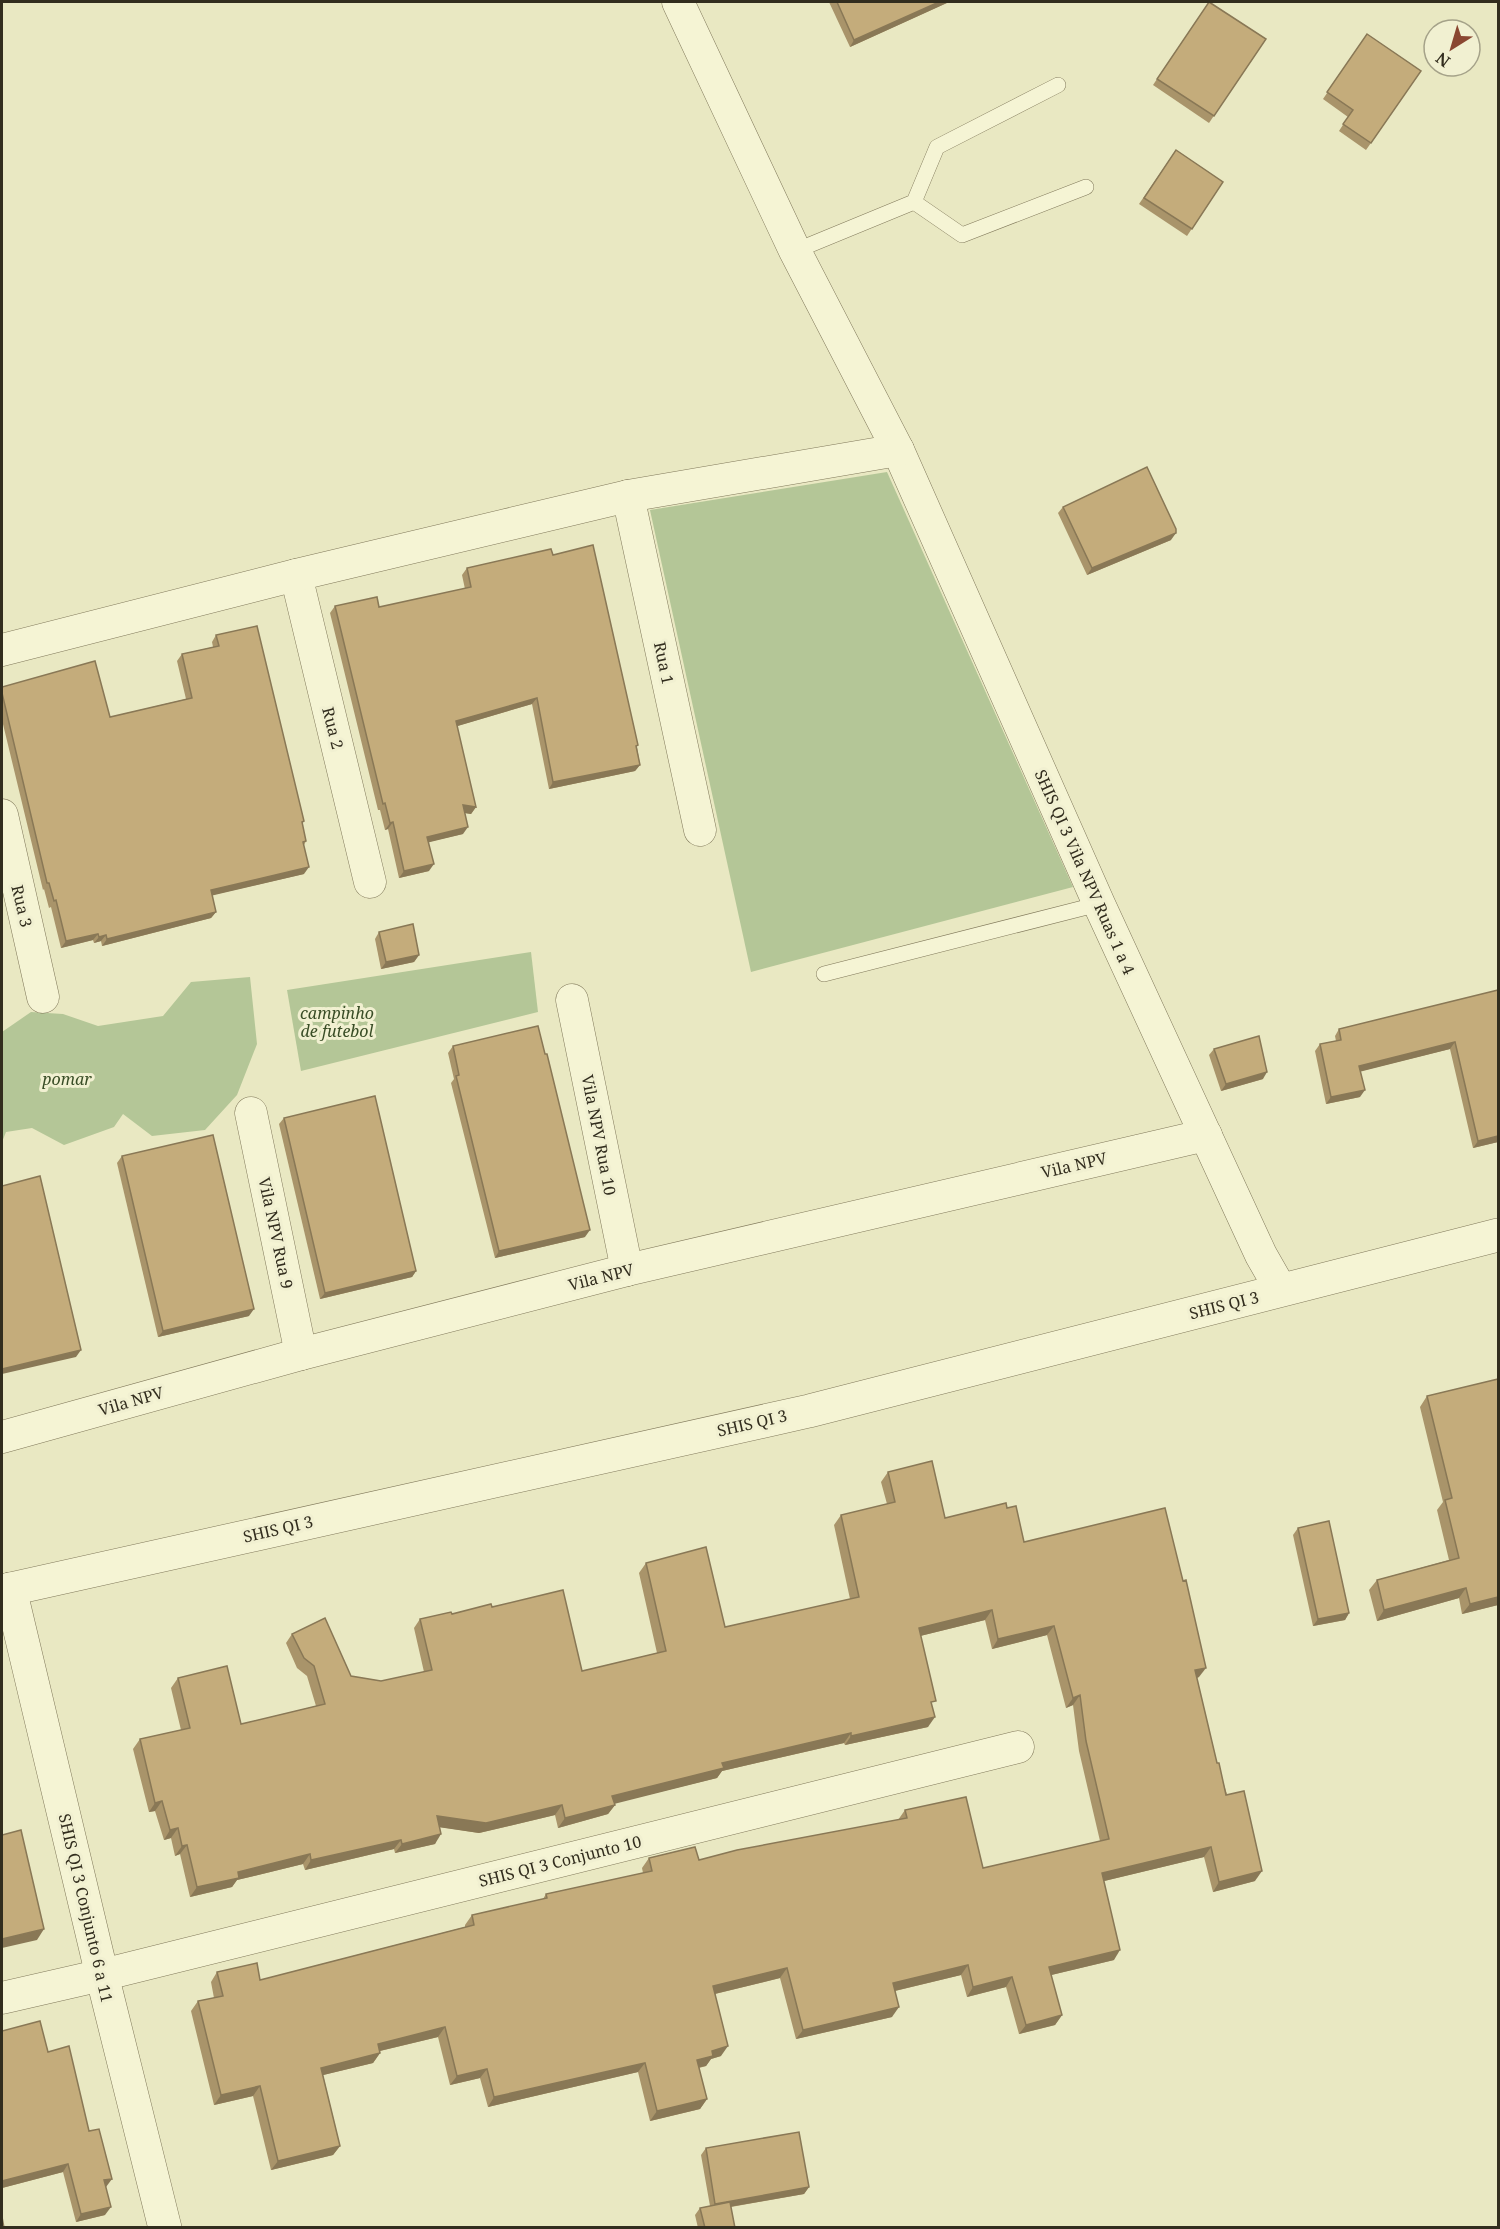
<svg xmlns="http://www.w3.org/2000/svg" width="1500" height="2229" viewBox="0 0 1500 2229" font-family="'Noto Serif',serif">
  <rect width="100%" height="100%" fill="#e9e8c2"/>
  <g fill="#b4c697">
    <polygon points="887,472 1073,887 751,972 650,510"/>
    <polygon points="531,952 538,1012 301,1071 287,990"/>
    <polygon points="250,977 257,1044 237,1095 205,1130 152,1136 123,1114 114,1127 64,1145 32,1128 6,1132 2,1142 2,1032 31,1012 63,1014 98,1026 163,1016 191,982"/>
  </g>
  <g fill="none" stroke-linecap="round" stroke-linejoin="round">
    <g stroke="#81795b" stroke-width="16">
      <g id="service">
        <polyline points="914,202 962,235 1086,187"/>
        <polyline points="795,251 914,202 937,147 1058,85"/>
        <polyline points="824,974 1099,904"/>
      </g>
    </g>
    <g stroke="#81795b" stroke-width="33">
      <g id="minor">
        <polyline points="678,2 795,251 898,450 1099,904 1261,1255 1281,1290"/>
        <polyline points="628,496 700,830"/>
        <polyline points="296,575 370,882"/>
        <polyline points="2,650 296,575 628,496 898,450"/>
        <polyline points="2,815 43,997"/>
        <polyline points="572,1000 627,1270"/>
        <polyline points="251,1113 301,1354"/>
        <polyline points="2,1437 301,1354 627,1270 1206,1135"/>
        <polyline points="2,1998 102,1975 1018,1747"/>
      </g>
    </g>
    <g stroke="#81795b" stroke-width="34">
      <g id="tertiary">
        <polyline points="10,1589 102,1975 165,2228"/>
        <polyline points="2,1591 809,1411 1498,1235"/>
      </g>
    </g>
    <use href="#service" stroke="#f5f4d4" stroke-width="15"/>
    <use href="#minor" stroke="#f5f4d4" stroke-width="32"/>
    <use href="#tertiary" stroke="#f5f4d4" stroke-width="33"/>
  </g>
  <g fill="#a9946a">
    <polygon points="829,2 949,2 850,47"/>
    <polygon points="1209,2 1266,39 1209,123 1153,85"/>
    <polygon points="1367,34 1421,71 1366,150 1339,131 1348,117 1323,99"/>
    <polygon points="1176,150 1223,182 1187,236 1139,204"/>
    <polygon points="1063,507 1171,540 1087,575 1058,513"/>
    <polygon points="553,555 637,747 640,765 635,771 549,789 532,704 457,726 476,807 471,814 465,813 463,834 428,842 429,871 399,878 388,829 385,830 380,810 378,810 330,613 335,606 379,607 465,589 462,575 467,568"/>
    <polygon points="216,635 304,821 302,824 306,841 304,845 304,874 212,895 216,912 211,918 102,946 101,941 94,943 93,940 61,948 51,907 49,908 44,889 43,890 2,720 2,687 110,717 186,699 177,661 182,654 213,647 212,642"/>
    <polygon points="379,932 419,955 414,962 381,969 375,939"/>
    <polygon points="1498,990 1498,1142 1473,1148 1450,1049 1361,1071 1360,1097 1326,1104 1315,1051 1320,1044 1336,1041 1335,1036 1339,1029"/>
    <polygon points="453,1046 585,1237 495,1258 451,1083 454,1079 448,1053"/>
    <polygon points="1214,1049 1263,1079 1221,1091 1209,1055"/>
    <polygon points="284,1118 416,1271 412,1277 320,1299 279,1124"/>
    <polygon points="122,1156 249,1316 158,1337 117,1163"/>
    <polygon points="1498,1379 1498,1605 1462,1614 1459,1598 1377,1621 1369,1590 1377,1580 1449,1560 1437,1510 1443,1502 1420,1407 1427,1396"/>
    <polygon points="888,1472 945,1518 1007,1508 1024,1542 1199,1677 1197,1678 1217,1763 1255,1881 1213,1892 1204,1857 1104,1881 1114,1960 1051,1975 1062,2015 1055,2025 1019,2034 1006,1987 967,1997 961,1975 895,1991 892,2017 796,2039 780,1978 715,1994 721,2056 711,2059 706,2066 699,2068 707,2099 700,2109 650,2121 638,2072 488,2107 480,2078 450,2085 438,2037 380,2051 380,2053 373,2063 323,2075 340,2146 333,2155 271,2170 253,2096 214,2105 191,2011 198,2001 214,1998 211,1982 217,1972 260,1980 465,1927 465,1925 472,1915 543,1899 546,1894 643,1873 642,1868 649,1858 699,1860 898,1820 905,1810 983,1868 1100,1841 1079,1751 1073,1705 1066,1708 1047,1635 992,1649 985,1620 920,1636 932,1707 928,1727 845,1745 844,1743 722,1771 717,1778 614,1803 615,1805 608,1814 558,1828 555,1815 479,1833 440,1827 435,1844 395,1853 394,1849 305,1870 303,1864 237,1880 232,1887 190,1897 180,1854 175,1856 171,1838 164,1840 155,1811 149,1812 133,1749 140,1739 181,1730 171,1688 178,1678 241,1724 316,1706 307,1676 297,1668 286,1643 292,1634 351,1676 381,1681 424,1672 414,1628 420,1619 492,1607 582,1671 657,1653 639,1573 646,1563 725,1627 850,1599 834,1525 841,1515 887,1504 881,1482"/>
    <polygon points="1298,1528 1349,1613 1345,1620 1313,1626 1293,1535"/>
    <polygon points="2,2031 48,2052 89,2131 106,2187 105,2215 76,2222 63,2172 2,2188"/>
    <polygon points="706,2148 809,2187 804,2194 731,2207 735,2228 698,2228 695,2215 700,2208 710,2206 701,2155"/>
  </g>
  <g fill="#897856">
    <polygon points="939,2 949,2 850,47 854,40"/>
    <polygon points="1176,533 1171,540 1087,575 1092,568"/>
    <polygon points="537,698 532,704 451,728 456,721"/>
    <polygon points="640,765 635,771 549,789 553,782"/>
    <polygon points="463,805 476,807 471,814 458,812"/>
    <polygon points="393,822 388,829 385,830 390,823"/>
    <polygon points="468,827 463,834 422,844 427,837"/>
    <polygon points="434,864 429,871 399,878 404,871"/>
    <polygon points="309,867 304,874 206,897 211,890"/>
    <polygon points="216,912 211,918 102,946 107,939"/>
    <polygon points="98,934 93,940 61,948 66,941"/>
    <polygon points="106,935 101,941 94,943 99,937"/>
    <polygon points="419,955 414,962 381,969 386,962"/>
    <polygon points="1455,1042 1450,1049 1355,1073 1359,1066"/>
    <polygon points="1267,1072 1263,1079 1221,1091 1226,1084"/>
    <polygon points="1365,1090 1360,1097 1326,1104 1331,1097"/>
    <polygon points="1498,1136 1498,1142 1473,1148 1478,1141"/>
    <polygon points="590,1230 585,1237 495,1258 499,1251"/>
    <polygon points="416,1271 412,1277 320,1299 325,1293"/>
    <polygon points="254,1309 249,1316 158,1337 163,1331"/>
    <polygon points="81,1350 76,1357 2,1374 2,1369"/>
    <polygon points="1466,1588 1459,1598 1377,1621 1384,1610"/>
    <polygon points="1498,1597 1498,1605 1462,1614 1470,1604"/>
    <polygon points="992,1610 985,1620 912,1638 919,1628"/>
    <polygon points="1349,1613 1345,1620 1313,1626 1318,1619"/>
    <polygon points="1054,1626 1047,1635 992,1649 998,1639"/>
    <polygon points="1206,1668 1199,1677 1189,1680 1195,1670"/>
    <polygon points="1080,1695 1073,1705 1066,1708 1073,1698"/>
    <polygon points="935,1717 928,1727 845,1745 851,1736"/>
    <polygon points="851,1733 844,1743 722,1771 717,1778 606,1806 612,1796 722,1763"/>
    <polygon points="162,1801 155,1811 149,1812 155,1803"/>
    <polygon points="562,1805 555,1815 479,1833 431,1826 437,1816"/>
    <polygon points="615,1805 608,1814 558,1828 565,1818"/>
    <polygon points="178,1828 171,1838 164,1840 170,1830"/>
    <polygon points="441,1834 435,1844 395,1853 402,1844"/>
    <polygon points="401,1840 394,1849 305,1870 311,1860"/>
    <polygon points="187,1845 180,1854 175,1856 182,1846"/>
    <polygon points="1211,1847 1204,1857 1096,1883 1102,1873"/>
    <polygon points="310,1854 303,1864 237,1880 232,1887 190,1897 197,1887 238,1872"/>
    <polygon points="1262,1871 1255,1881 1213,1892 1219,1882"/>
    <polygon points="44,1929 37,1940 2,1948 2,1939"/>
    <polygon points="1120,1950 1114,1960 1043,1977 1049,1967"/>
    <polygon points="968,1965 961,1975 886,1993 893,1983"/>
    <polygon points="787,1968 780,1978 706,1996 713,1986"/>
    <polygon points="1012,1977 1006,1987 967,1997 973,1987"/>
    <polygon points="899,2007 892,2017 796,2039 803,2030"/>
    <polygon points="1062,2015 1055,2025 1019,2034 1026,2025"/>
    <polygon points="445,2027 438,2037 371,2053 378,2044"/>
    <polygon points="728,2046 721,2056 711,2059 706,2066 691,2069 697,2060 712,2051"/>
    <polygon points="380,2053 373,2063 315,2077 321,2068"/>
    <polygon points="645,2063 638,2072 488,2107 494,2097"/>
    <polygon points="487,2069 480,2078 450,2085 457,2076"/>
    <polygon points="260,2086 253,2096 214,2105 221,2095"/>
    <polygon points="707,2099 700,2109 650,2121 657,2111"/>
    <polygon points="340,2146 333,2155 271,2170 278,2161"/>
    <polygon points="68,2164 63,2172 2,2188 2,2181"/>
    <polygon points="112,2179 106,2187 104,2180"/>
    <polygon points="809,2187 804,2194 711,2210 715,2204"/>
    <polygon points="111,2207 105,2215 76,2222 81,2214"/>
  </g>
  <g fill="#c4ac7b" stroke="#897856" stroke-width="1.5">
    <polygon points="837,2 939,2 854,40"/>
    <polygon points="1209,2 1266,39 1214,116 1157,79"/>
    <polygon points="1367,34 1421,71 1371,143 1343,124 1353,110 1327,92"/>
    <polygon points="1176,150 1223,182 1192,229 1144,198"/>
    <polygon points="1147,467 1176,529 1176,533 1092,568 1063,507"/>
    <polygon points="593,545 638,745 636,746 640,765 553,782 537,698 456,721 476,807 463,805 468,827 427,837 434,864 404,871 393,822 390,823 385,803 383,804 335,606 377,597 379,607 471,587 467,568 551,549 553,555"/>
    <polygon points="257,626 304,821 302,822 306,841 303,842 309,867 211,890 216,912 107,939 106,935 99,937 98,934 66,941 56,900 54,901 49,883 47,883 2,693 2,687 95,661 110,717 192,698 182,654 219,646 216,635"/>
    <polygon points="413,924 419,955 386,962 379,932"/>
    <polygon points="1498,990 1498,1136 1478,1141 1455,1042 1359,1066 1365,1090 1331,1097 1320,1044 1341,1040 1339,1029"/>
    <polygon points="538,1026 545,1054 547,1054 590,1230 499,1251 456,1076 459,1075 453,1046"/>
    <polygon points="1259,1036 1267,1072 1226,1084 1214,1049"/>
    <polygon points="375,1096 416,1271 325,1293 284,1118"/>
    <polygon points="213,1135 254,1309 163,1331 122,1156"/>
    <polygon points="40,1176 81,1350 2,1369 2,1186"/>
    <polygon points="1498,1379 1498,1597 1470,1604 1466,1588 1384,1610 1377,1580 1459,1558 1445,1500 1452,1498 1427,1396"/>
    <polygon points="932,1461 945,1518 1006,1503 1007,1508 1016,1506 1024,1542 1165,1508 1183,1581 1186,1580 1206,1668 1195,1670 1217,1763 1219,1763 1226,1795 1244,1791 1262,1871 1219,1882 1211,1847 1102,1873 1120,1950 1049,1967 1062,2015 1026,2025 1012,1977 973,1987 968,1965 893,1983 899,2007 803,2030 787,1968 713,1986 728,2046 712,2051 713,2056 697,2060 707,2099 657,2111 645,2063 494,2097 487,2069 457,2076 445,2027 378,2044 380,2053 321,2068 340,2146 278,2161 260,2086 221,2095 198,2001 223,1996 217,1972 257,1963 260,1980 474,1925 472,1915 547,1898 546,1894 652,1871 649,1858 695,1847 699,1860 737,1850 907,1818 905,1810 966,1797 983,1868 1109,1839 1086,1741 1080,1695 1073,1698 1054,1626 998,1639 992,1610 919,1628 936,1701 931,1702 935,1717 851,1736 851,1733 722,1763 724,1768 612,1796 615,1805 565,1818 562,1805 486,1823 437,1816 441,1834 402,1844 401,1840 311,1860 310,1854 238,1872 239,1878 197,1887 187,1845 182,1846 178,1828 170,1830 162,1801 155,1803 140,1739 190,1728 178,1678 227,1666 241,1724 325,1704 314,1666 304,1658 292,1634 325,1618 351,1676 381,1681 432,1670 420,1619 451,1612 452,1614 491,1604 492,1607 563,1590 582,1671 666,1651 646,1563 706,1547 725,1627 859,1597 841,1515 895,1502 888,1472"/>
    <polygon points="1329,1521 1349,1613 1318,1619 1298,1528"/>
    <polygon points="21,1830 44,1929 2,1939 2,1835"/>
    <polygon points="40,2021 48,2052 69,2046 89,2131 99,2129 112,2179 104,2180 111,2207 81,2214 68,2164 2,2181 2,2031"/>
    <polygon points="799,2132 809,2187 715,2204 706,2148"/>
    <polygon points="730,2202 735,2228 705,2228 700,2208"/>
    <polygon points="2,2217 4,2228 2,2228"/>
  </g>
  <g text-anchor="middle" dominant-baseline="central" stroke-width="6" stroke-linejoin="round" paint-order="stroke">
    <g font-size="16" fill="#322d1e" stroke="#f1f0d1">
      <text transform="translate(664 663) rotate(78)">Rua 1</text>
      <text transform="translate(333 728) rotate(76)">Rua 2</text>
      <text transform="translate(1085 872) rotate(66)">SHIS QI 3 Vila NPV Ruas 1 a 4</text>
      <text transform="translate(22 906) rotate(77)">Rua 3</text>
      <text transform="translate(599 1135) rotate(79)">Vila NPV Rua 10</text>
      <text transform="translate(1074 1165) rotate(-13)">Vila NPV</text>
      <text transform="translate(276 1233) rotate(78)">Vila NPV Rua 9</text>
      <text transform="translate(601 1277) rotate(-14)">Vila NPV</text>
      <text transform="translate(1224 1305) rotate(-14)">SHIS QI 3</text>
      <text transform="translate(131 1401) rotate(-16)">Vila NPV</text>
      <text transform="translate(752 1423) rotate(-13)">SHIS QI 3</text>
      <text transform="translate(278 1529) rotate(-13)">SHIS QI 3</text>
      <text transform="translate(560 1861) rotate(-14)">SHIS QI 3 Conjunto 10</text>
      <text transform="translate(86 1908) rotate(77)">SHIS QI 3 Conjunto 6 a 11</text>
    </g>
    <g font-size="16" font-style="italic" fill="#394d26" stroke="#f1f0d1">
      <text x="337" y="1013">campinho<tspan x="337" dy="18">de futebol</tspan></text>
      <text x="67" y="1079">pomar</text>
    </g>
  </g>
  <rect width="1500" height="2229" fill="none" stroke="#322d1e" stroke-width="6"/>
  <g transform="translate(1452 48) rotate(217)"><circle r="28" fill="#f1f0d1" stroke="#a5a289" stroke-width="1.5"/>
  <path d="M0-4.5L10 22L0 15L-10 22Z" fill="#8a4731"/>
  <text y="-9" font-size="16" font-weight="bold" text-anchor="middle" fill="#322d1e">N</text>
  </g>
</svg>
